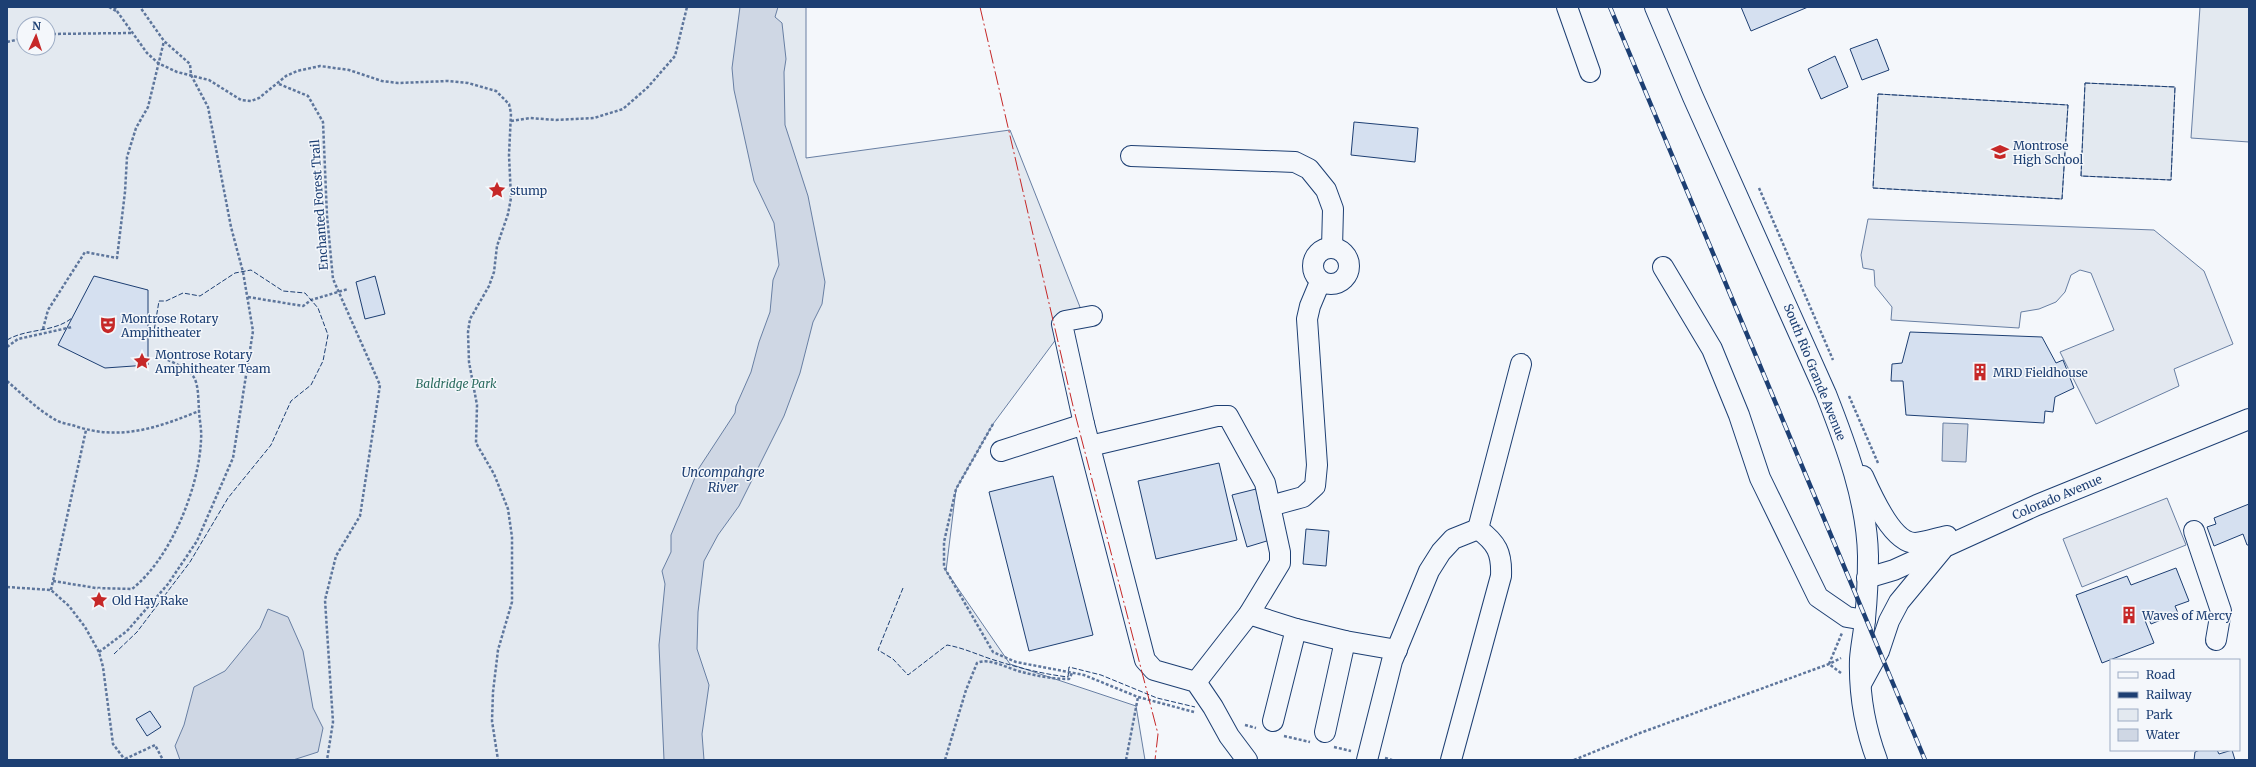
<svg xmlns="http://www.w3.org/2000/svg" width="2256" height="767" viewBox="0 0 2256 767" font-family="Merriweather,serif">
  <rect width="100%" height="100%" fill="#f4f7fb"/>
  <g fill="#e3e9f0" stroke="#687fa3" fill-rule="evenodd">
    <path d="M7,7h799v151l204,-28 70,177 -87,117 -37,65 -10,82 64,93 126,42 9,54h-1138zM24,24h24v24h-24z"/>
    <polygon points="2200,7 2249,7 2249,142 2191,138"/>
    <polygon points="2085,83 2175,87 2171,180 2081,176"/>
    <polygon points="1878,94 2068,105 2062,199 1873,188"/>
  </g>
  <g fill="#e3e8f0" stroke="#687fa3">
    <polygon points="1868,219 2154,230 2204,271 2233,344 2174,369 2179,386 2096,424 2060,352 2114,330 2091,273 2080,270 2071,275 2065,292 2056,302 2039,309 2021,312 2019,328 1891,320 1892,307 1875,286 1874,270 1863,268 1861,255"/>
    <polygon points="2167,498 2186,545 2082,587 2063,539"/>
  </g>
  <g fill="#cfd7e4" stroke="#687fa3">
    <polygon points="740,7 778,7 775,17 782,23 786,59 784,72 785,125 808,196 825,282 822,304 813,322 800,373 784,416 739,506 718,535 704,561 698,612 697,649 709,685 702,734 704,760 664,760 659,645 665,584 662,571 671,552 671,535 699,468 735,413 736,406 751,372 759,342 770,312 773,280 779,265 774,223 754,181 734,90 732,68"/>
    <polygon points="1943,423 1968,424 1966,462 1942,461"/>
    <polygon points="268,609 288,617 303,651 313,708 323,728 318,752 293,760 180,760 175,746 184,725 194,687 225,671 260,628"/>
  </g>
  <g fill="#d5e0f0" stroke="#1d3f73">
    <polygon points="1741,7 1808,7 1751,31"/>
    <polygon points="1877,39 1889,70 1862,80 1850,49"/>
    <polygon points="1835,56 1848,87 1821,99 1808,69"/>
    <polygon points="1354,122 1418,128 1415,162 1351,155"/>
    <polygon points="94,276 148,290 148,365 105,368 58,345"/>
    <polygon points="375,276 385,314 365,319 356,282"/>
    <polygon points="1910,332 2042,337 2056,363 2063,360 2074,388 2055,397 2053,412 2045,411 2044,423 1906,415 1903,381 1891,381 1892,364 1902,363"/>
    <polygon points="1219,463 1237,540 1156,559 1138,481"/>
    <polygon points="1053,476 1093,635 1029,651 989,492"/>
    <polygon points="1256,489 1270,540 1247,547 1232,495"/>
    <polygon points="2249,504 2249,545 2247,545 2243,534 2214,546 2207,527 2216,524 2214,518"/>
    <polygon points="1306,529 1329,531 1326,566 1303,564"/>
    <polygon points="2176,568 2189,601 2175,606 2178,613 2151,624 2148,617 2144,618 2154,643 2102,663 2076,595 2127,576 2131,585"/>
    <polygon points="150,711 161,727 147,736 136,719"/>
    <polygon points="2200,750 2217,750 2219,754 2232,750 2235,760 2194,760 2195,752"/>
  </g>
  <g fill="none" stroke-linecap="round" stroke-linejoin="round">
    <g stroke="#1d3f73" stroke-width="22">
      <g id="minor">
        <polyline points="1567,7 1590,72"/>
        <path d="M1655,7l38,90 133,297c20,51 41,107 42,162 0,21 -1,43 -3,63 -1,14 -4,26 -5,40 -1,33 5,69 17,101"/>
        <polyline points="1131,156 1295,162 1309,169 1326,190 1333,209 1332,248"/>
        <circle cx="1331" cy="266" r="18"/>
        <polyline points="1663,267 1712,349 1739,415 1760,478 1818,597 1847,617 1865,620"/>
        <polyline points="1084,424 1062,324 1065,321 1092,316"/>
        <polyline points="1090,446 1217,416 1228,416 1265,483 1280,552 1280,563 1249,614 1196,682"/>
        <polyline points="1001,451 1084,424 1145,660 1154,670 1196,682 1213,707 1229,736 1247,760"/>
        <path d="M1863,476c8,18 30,68 53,67 10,-1 21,-5 31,-7"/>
        <polyline points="1270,506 1303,497 1315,486 1317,465 1307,319 1310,306 1320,282"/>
        <polyline points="2194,531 2221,611 2216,640"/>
        <polyline points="1867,578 1894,570 2037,505 2249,419"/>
        <polyline points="1249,614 1296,629 1345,641 1325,732"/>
        <polyline points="1345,641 1397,650"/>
        <polyline points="1861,684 1879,651 1889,621 1899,602 1942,550"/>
        <polyline points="1273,721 1296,629"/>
        <polyline points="1367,760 1392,661 1429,571 1441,552 1453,539 1478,529"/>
        <path d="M1451,760l50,-184c1,-23 -4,-33 -23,-47l43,-165"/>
      </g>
    </g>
    <g stroke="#5e769c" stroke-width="2.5" stroke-dasharray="3 2" stroke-linecap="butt">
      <polyline points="109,7 116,11"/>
      <polyline points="114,7 147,53 158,63 177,72 209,80 241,100 251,101 259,98 286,76 297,71 320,66 349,70 382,81 398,83 448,81 468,83 496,91 509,104 511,113 509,155 511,198 508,214 497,246 494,272 489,286 470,319 468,332 469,362 477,405 476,443 494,474 508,509 512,537 512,602 498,650 493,692 492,721 498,760"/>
      <polyline points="48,34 132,33"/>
      <polyline points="7,42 24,38"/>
      <polyline points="279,84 308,96 323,122 327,216 333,279 380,385 360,516 336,556 325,600 333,722 327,760"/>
      <polyline points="511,121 530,118 556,120 594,118 623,109 648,87 675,56 687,7"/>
      <polyline points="1759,188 1833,360"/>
      <polyline points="248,297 303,306 311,300 348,289"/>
      <polyline points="43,329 48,310 85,252 117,258 125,192 127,157 136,128 148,107 164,41"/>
      <polyline points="7,347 18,339 72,327"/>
      <path d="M7,381c15,13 30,28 47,38 6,4 14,5 21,7 45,15 82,2 124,-15"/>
      <polyline points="1849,396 1878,463"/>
      <polyline points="993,424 956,489 944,542 944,567 993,652 1016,662 1084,675 1138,697 1194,712"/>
      <path d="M53,581l43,7 36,1c39,-31 67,-101 69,-149 1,-11 -2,-21 -2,-31 -1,-9 0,-25 -6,-33 -9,-10 -25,-16 -37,-21"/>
      <polyline points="7,587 51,590 69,606 85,627 99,652 103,667 113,744 125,760"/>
      <polyline points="51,590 86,430"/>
      <polyline points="99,652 127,631 168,584 197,541 233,458 253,331 243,272 231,227 208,107 191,75 190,64 164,41 140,7"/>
      <polyline points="1841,673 1829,664 1842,633"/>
      <polyline points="1245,725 1256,728"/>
      <polyline points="1284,736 1310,742"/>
      <polyline points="1334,747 1351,751"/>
      <polyline points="1385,758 1392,760"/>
      <polyline points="125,759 155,745 163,760"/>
      <path d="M945,760l21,-70 11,-27c13,-6 31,6 45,9 15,4 31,7 47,7l3,-6"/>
      <polyline points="1126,760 1138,697"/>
      <polyline points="1574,760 1640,733 1829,664 1841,658"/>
    </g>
    <use href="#minor" stroke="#f4f7fb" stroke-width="20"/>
    <g stroke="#1d3f73" stroke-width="4.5">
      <polyline id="rail" points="1610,7 1925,760"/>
    </g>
    <use href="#rail" stroke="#f4f7fb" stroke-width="3" stroke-dasharray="9" stroke-linecap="butt"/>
    <g stroke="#1d3f73" stroke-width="1" stroke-dasharray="5 2" stroke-linecap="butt">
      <polygon points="2085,83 2175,87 2171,180 2081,176"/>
      <polygon points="1878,94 2068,105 2062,199 1873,188"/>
      <path d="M7,340c20,-12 46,-7 65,-22"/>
      <path d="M903,588l-25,62 15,9 15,16 39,-30c17,3 31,10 47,15 25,8 49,14 74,17l1,-10 32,8 56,23 38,9"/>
      <polyline points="114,654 137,632 190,562 228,498 271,445 291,401 311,385 323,361 328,335 318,308 305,293 283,291 251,270 235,273 200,296 183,293 166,301 159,301 154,331 148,331"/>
    </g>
    <polyline stroke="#c62828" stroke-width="1" stroke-dasharray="14 3 2 3" stroke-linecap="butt" points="980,7 1073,406 1158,734 1155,760"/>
  </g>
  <defs>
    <g id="school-bare" transform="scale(1.38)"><path d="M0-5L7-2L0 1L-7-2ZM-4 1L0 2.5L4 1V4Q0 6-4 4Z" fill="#c62828" stroke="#f4f7fb" stroke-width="2.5" paint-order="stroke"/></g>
    <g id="sight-bare" transform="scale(1.38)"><path d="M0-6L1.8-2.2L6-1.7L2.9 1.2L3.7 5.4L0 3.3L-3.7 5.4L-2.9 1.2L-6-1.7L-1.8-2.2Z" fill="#c62828" stroke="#f4f7fb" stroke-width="2.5" paint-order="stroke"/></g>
    <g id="theatre-bare" transform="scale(1.38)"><path d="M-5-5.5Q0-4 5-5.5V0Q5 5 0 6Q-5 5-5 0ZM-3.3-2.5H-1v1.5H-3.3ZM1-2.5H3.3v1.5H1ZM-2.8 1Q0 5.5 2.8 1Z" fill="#c62828" stroke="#f4f7fb" stroke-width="2.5" paint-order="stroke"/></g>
    <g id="building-bare" transform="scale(1.38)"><path d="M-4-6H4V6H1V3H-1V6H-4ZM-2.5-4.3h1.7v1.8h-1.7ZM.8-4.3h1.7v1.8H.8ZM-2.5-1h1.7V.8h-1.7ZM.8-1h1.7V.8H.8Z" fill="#c62828" stroke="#f4f7fb" stroke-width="2.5" paint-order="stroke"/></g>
  </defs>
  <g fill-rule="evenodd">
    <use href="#school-bare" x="2000" y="152"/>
    <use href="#sight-bare" x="497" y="190"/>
    <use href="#theatre-bare" x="108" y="325"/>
    <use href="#sight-bare" x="142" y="361"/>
    <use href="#building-bare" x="1980" y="372"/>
    <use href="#sight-bare" x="99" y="600"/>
    <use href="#building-bare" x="2129" y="615"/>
  </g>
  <g text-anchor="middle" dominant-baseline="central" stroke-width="3" stroke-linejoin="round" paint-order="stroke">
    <g font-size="12" fill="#1d3f73" stroke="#f4f7fb" text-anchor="start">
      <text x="2013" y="145">Montrose<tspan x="2013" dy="14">High School</tspan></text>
      <text x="510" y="190">stump</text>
      <text x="121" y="318">Montrose Rotary<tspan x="121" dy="14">Amphitheater</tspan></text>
      <text x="155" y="354">Montrose Rotary<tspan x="155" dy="14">Amphitheater Team</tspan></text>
      <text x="1993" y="372">MRD Fieldhouse</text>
      <text x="112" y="600">Old Hay Rake</text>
      <text x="2142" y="615">Waves of Mercy</text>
    </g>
    <g font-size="12" fill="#1d3f73" stroke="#f4f7fb">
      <text transform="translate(319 205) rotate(-94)">Enchanted Forest Trail</text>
      <text transform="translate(1815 372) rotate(68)">South Rio Grande Avenue</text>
      <text transform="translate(2057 497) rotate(-23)">Colorado Avenue</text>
    </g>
    <g font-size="12" font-style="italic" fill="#2c6c60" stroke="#f4f7fb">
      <text x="456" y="383">Baldridge Park</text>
    </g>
    <g font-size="13" font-style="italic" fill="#1d3f73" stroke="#f4f7fb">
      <text x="723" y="472">Uncompahgre<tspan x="723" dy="15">River</tspan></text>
    </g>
  </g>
  <rect width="2256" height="767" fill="none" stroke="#1d3f73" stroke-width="16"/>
  <rect x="2110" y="659" width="130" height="92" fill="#f4f7fb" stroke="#9eadc5"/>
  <rect x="2118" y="672" width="20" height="6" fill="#f4f7fb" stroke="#9eadc5"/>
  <text x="2146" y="679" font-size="12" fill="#1d3f73">Road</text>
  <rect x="2118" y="692" width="20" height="6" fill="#1d3f73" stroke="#9eadc5"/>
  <text x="2146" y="699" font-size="12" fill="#1d3f73">Railway</text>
  <rect x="2118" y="709" width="20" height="12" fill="#e3e9f0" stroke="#9eadc5"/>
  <text x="2146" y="719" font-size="12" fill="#1d3f73">Park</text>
  <rect x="2118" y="729" width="20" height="12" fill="#cfd7e4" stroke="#9eadc5"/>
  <text x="2146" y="739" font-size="12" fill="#1d3f73">Water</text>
  <g transform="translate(36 36) rotate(3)"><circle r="19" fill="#f4f7fb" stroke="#9eadc5"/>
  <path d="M0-3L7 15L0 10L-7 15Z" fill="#c62828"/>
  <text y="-6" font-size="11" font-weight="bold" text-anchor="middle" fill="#1d3f73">N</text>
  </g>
</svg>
